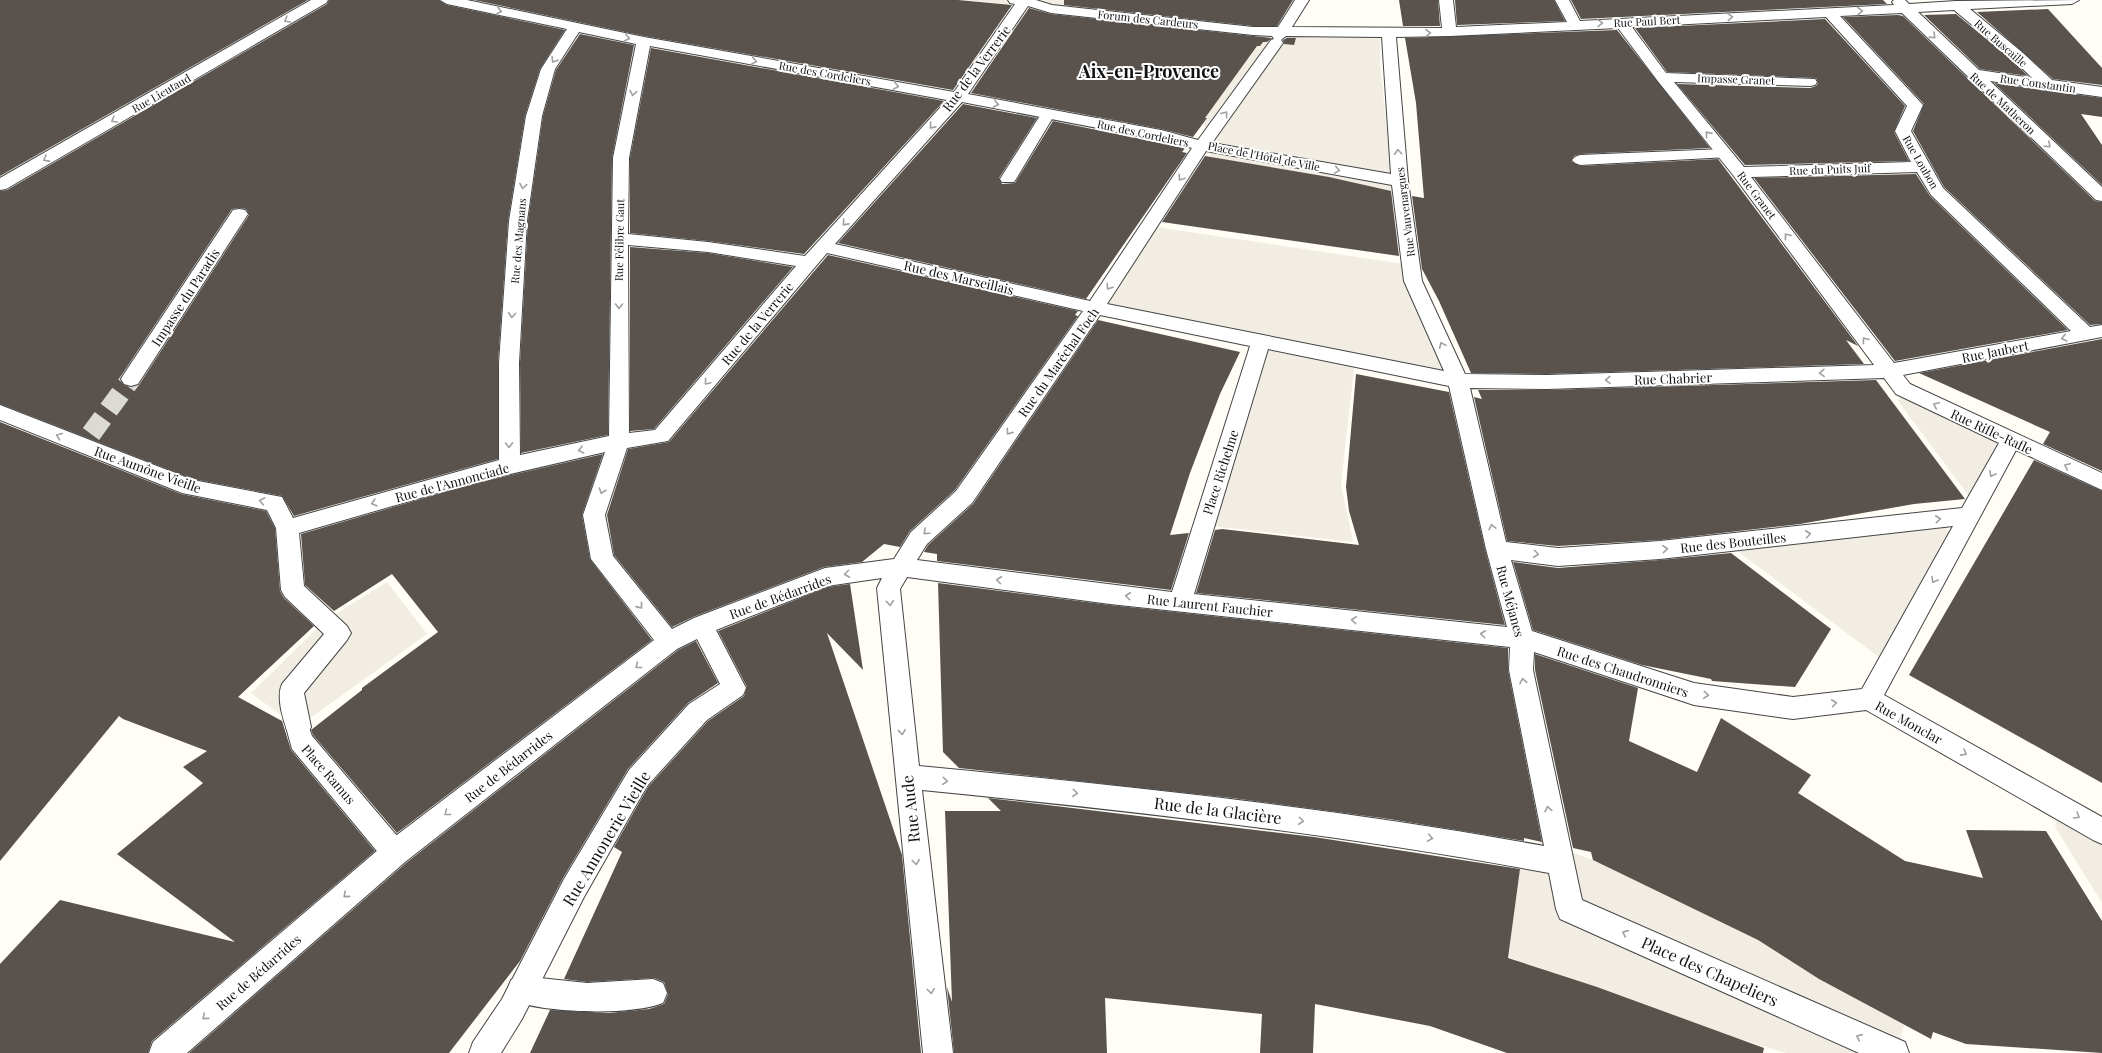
<svg xmlns="http://www.w3.org/2000/svg" width="2102" height="1053" viewBox="0 0 2102 1053" font-family="'Playfair Display',serif">
  <rect width="100%" height="100%" fill="#fffdf5"/>
  <g fill="#f1ede2">
    <polygon points="958,0 1209,0 1287,22 1283,30 1380,37 1380,63 1393,192 1329,177 1210,157 1210,133 1203,124 1207,118 1205,118 1257,46 1260,46 1263,42 1294,45 1295,38 1265,35 1264,37 1050,13 1022,5"/>
    <polygon points="1149,226 1411,265 1458,381 1355,360 1341,484 1353,542 1203,525 1261,342 1095,308"/>
    <polygon points="1903,389 2011,440 1975,504 1898,401"/>
    <polygon points="1934,520 1958,537 1888,664 1728,544"/>
    <polygon points="387,582 427,634 298,727 251,693 326,620"/>
    <polygon points="2060,807 2102,831 2102,903 2055,827"/>
    <polygon points="1540,841 1593,860 1756,939 1819,979 1904,1025 1897,1053 1786,1053 1731,1036 1508,957 1520,868"/>
  </g>
  <g fill="#5a524d" fill-rule="evenodd">
    <polygon points="0,0 308,0 0,176"/>
    <path d="M329,0h110l8,5 118,25 -25,39 -15,47 -17,105 -10,142v96l-204,57 -12,-20 -89,-17 -193,-75v-213l7,-1 320,-186zM239,208l7,1 3,6 -110,170 -8,2 -7,-2 -4,-5 3,-7 109,-164z"/>
    <polygon points="474,0 958,0 1012,5 953,90 644,36"/>
    <polygon points="1064,0 1293,0 1277,26 1253,26 1064,5"/>
    <polygon points="1399,0 1438,0 1440,26 1403,26"/>
    <polygon points="1455,0 1554,0 1565,21 1457,25"/>
    <polygon points="1571,0 1883,0 1887,4 1581,19"/>
    <polygon points="1029,8 1051,14 1272,38 1267,42 1263,42 1260,46 1257,46 1205,118 1207,118 1193,137 1161,129 971,93"/>
    <polygon points="2048,9 2102,68 2102,85 2053,79 1977,12"/>
    <polygon points="1956,14 2012,60 2028,76 1980,69 1924,15"/>
    <polygon points="1898,15 1903,16 2095,201 2102,202 2102,324 2090,325 1944,187 1913,131 1924,104 1843,17"/>
    <polygon points="1825,19 1905,106 1894,132 1909,161 1745,165 1677,84 1810,88 1816,86 1818,83 1816,78 1667,72 1635,28"/>
    <polygon points="1617,30 1710,148 1580,154 1574,156 1571,161 1580,166 1718,159 1858,346 1846,340 1864,364 1547,374 1471,373 1439,301 1422,269 1412,196 1424,198 1416,103 1405,38"/>
    <polygon points="580,34 634,45 612,158 608,435 521,453 520,363 528,221 543,116 556,70"/>
    <polygon points="1287,38 1296,38 1294,45 1284,44 1283,40"/>
    <polygon points="651,48 944,101 804,254 708,241 630,233 630,158"/>
    <polygon points="1994,83 2102,98 2102,117 2081,114 2102,145 2102,185"/>
    <polygon points="963,104 1037,118 999,178 1002,184 1015,183 1053,121 1185,148 1182,152 1187,153 1086,299 838,243"/>
    <polygon points="1205,156 1329,177 1391,191 1399,256 1162,222"/>
    <polygon points="1916,174 1930,196 2068,330 1895,361 1754,178"/>
    <polygon points="630,247 708,253 793,267 654,429 630,431"/>
    <polygon points="828,255 1078,311 1075,315 1078,316 955,490 910,531 900,547 884,544 862,562 824,567 693,617 672,627 614,555 607,515 628,449 669,442"/>
    <polygon points="1098,320 1240,352 1220,394 1190,473 1170,535 1189,533 1171,590 937,561 937,554 924,552 928,545 973,504"/>
    <polygon points="2102,339 2102,471 2043,444 2050,432 1919,373"/>
    <polygon points="1356,374 1449,392 1485,549 1505,625 1196,593 1215,530 1222,529 1359,545 1349,511 1346,487"/>
    <polygon points="1876,380 1965,499 1914,504 1800,524 1660,540 1558,546 1507,541 1474,397 1482,399 1478,390 1547,390"/>
    <polygon points="0,422 181,494 266,511 275,528 280,591 284,598 314,626 238,697 282,721 291,750 375,851 152,1041 148,1053 0,1053 0,964 60,900 235,942 117,854 203,783 183,767 207,751 123,719 119,716 0,861"/>
    <polygon points="603,454 582,515 590,559 652,640 397,833 313,735 311,730 362,690 362,688 438,632 392,574 334,611 305,585 301,534 472,484"/>
    <polygon points="2034,460 2102,491 2102,783 1909,675"/>
    <polygon points="1731,553 1831,629 1795,687 1712,681 1711,679 1642,665 1533,630 1513,562 1558,568 1660,560"/>
    <polygon points="938,583 1110,605 1508,648 1508,670 1542,842 1524,838 1524,841 1389,819 1232,798 959,768 943,752"/>
    <polygon points="850,584 863,670 827,633 902,855 921,1053 530,1053 550,1010 609,1013 649,1009 664,1004 668,994 664,982 654,978 587,982 564,979 622,852 614,847 648,787 708,721 744,696 747,687 718,631 827,587"/>
    <polygon points="696,641 718,683 688,703 628,769 563,878 520,961 449,1053 189,1053 406,863 678,650"/>
    <polygon points="1535,654 1638,688 1629,741 1697,772 1721,718 1811,775 1798,793 1905,861 1983,878 1966,830 2046,831 2102,921 2102,1053 1966,1044 1933,1032 1931,1039 1819,979 1758,940 1593,860 1591,852 1573,848 1535,670"/>
    <polygon points="988,798 1314,837 1520,869 1508,958 1597,987 1764,1048 1763,1053 1507,1053 1430,1026 1315,1004 1313,1053 1260,1053 1262,1014 1105,998 1107,1053 954,1053 947,987 952,1002 945,811 1001,811"/>
  </g>
  <g fill="none" stroke-linecap="round" stroke-linejoin="round">
    <polyline stroke="#dbdad3" stroke-width="20" stroke-dasharray="20 10" stroke-linecap="butt" points="91,434 131,379"/>
    <g stroke="#444" stroke-width="2">
      <g id="lane">
        <polygon points="1048,110 1053,111 1055,114 1016,179 1014,182 1002,182 1000,179 1041,114 1043,111"/>
        <polygon points="1724,149 1729,151 1732,154 1729,157 1580,165 1575,163 1572,160 1575,157 1580,155"/>
        <polygon points="298,716 306,720 312,736 404,844 408,853 404,862 395,865 386,862 292,749 286,727 290,720"/>
        <path d="M521,976l66,7 66,-4 10,4 4,10 -4,10c-33,13 -119,10 -152,-3l-4,-10 4,-10z"/>
      </g>
    </g>
    <g stroke="#444" stroke-width="2">
      <g id="street">
        <polygon points="311,0 328,0 326,3 6,189 0,190 0,178"/>
        <path d="M440,0h27l177,37 310,55 61,-88 -5,-1 -2,-3h28l16,5 201,22h25l17,-27h14l-17,27 150,1 -3,-28h14l3,27 111,-5 -12,-22h14l11,21 314,-16 -2,-3 2,-2h11l4,4 47,-3 123,-1 -7,4 -102,5 53,44 29,27 50,7v10l-112,-16 112,106v14l-6,-1 -194,-187 -62,3 83,89 -12,26 32,57 147,139 12,-2v12l-199,38 7,9 192,89v17l-86,-40 -132,245 218,122v27l-9,-4 -227,-130 -73,9 -99,-14 -160,-53 -1,18 49,230 323,142 4,11h-50l-299,-134 -4,-10 -7,-36c-208,-39 -417,-62 -627,-83l31,263h-30l-46,-465 5,-10 -55,8 -111,44 30,58 -3,7 -36,25 -60,66 -63,111 -62,122 -21,34h-32l4,-11 29,-43 62,-120 65,-109 60,-66 31,-20 -23,-45 -20,10 -272,213 -218,191h-38l4,-11 232,-198 269,-204 -63,-81 -8,-44 22,-63 -133,31 -173,50 5,53 43,40 4,7 -4,7 -43,53 7,34 -4,8 -9,3 -9,-3c-6,-14 -13,-38 -7,-51l42,-50 -39,-37 -4,-7 -5,-62 -9,-18 -85,-17 -182,-73v-15l193,75 89,17 11,21 206,-58v-97l10,-142 17,-105 15,-47 26,-40 -120,-25zM1028,6l23,7 202,22 19,1 2,3 -3,1 -73,100 -37,-10 -193,-36zM1954,10l59,49 19,19 -53,-8 -61,-58zM1826,17l81,89 -12,25 16,31 -167,5 -70,-85 136,4 5,-1 2,-3 -2,-3 -149,-6 -34,-46zM1618,28l39,52 76,95 141,190 -327,10 -82,-1 -43,-93 -14,-100 -12,-144 54,-1zM579,32l57,12 -23,114 -4,278 -89,19 -1,-92 8,-142 15,-105 13,-47zM1286,36l96,1 9,137 -179,-31 71,-100 -2,-3zM650,46l297,54 -142,156 -97,-14 -80,-8 1,-76zM962,102l198,38 32,8 -102,153 -255,-57zM1206,151l186,34 12,96 40,90 -337,-67zM1917,172l14,23 140,136 -177,32 -143,-186zM628,245l80,7 88,14 -141,164 -26,3zM827,253l256,58 -127,180 -45,41 -17,27 -69,9 -131,50 -22,11 -59,-73 -8,-41 22,-67 41,-7zM1100,315l150,31 -78,246 -255,-32 10,-16 45,-41zM1268,349l181,37 37,163 21,78 -313,-33zM1884,378l12,16 103,49 -37,65 -302,33 -102,7 -52,-6 -36,-154 77,1zM1953,526l-91,163 -69,8 -99,-14 -162,-52 -21,-71 47,6 102,-7zM907,577l203,27 400,43 -1,23 35,176c-207,-38 -416,-60 -625,-80l-19,-177z"/>
        <polygon points="239,209 245,210 248,214 138,384 131,386 124,384 121,379 124,374 233,210"/>
      </g>
    </g>
    <use href="#lane" fill="#fff" fill-rule="evenodd"/>
    <use href="#street" fill="#fff" fill-rule="evenodd"/>
  </g>
  <defs><path id="oneway-chevron" d="M-2-3.5L2.5 0L-2 3.5" fill="none" stroke-width="1.6" stroke-linecap="round" stroke-linejoin="round"/></defs>
  <g stroke="#a0a0a0">
    <use href="#oneway-chevron" transform="translate(499 11) rotate(12)"/>
    <use href="#oneway-chevron" transform="translate(1860 11) rotate(-2)"/>
    <use href="#oneway-chevron" transform="translate(1730 17) rotate(-3)"/>
    <use href="#oneway-chevron" transform="translate(287 20) rotate(150)"/>
    <use href="#oneway-chevron" transform="translate(1600 23) rotate(-2)"/>
    <use href="#oneway-chevron" transform="translate(1428 33) rotate(-1)"/>
    <use href="#oneway-chevron" transform="translate(1933 36) rotate(44)"/>
    <use href="#oneway-chevron" transform="translate(627 38) rotate(12)"/>
    <use href="#oneway-chevron" transform="translate(554 60) rotate(122)"/>
    <use href="#oneway-chevron" transform="translate(754 61) rotate(10)"/>
    <use href="#oneway-chevron" transform="translate(896 86) rotate(10)"/>
    <use href="#oneway-chevron" transform="translate(633 93) rotate(101)"/>
    <use href="#oneway-chevron" transform="translate(996 104) rotate(11)"/>
    <use href="#oneway-chevron" transform="translate(1225 114) rotate(-54)"/>
    <use href="#oneway-chevron" transform="translate(114 120) rotate(150)"/>
    <use href="#oneway-chevron" transform="translate(932 126) rotate(132)"/>
    <use href="#oneway-chevron" transform="translate(1708 134) rotate(-129)"/>
    <use href="#oneway-chevron" transform="translate(2048 145) rotate(43)"/>
    <use href="#oneway-chevron" transform="translate(1398 152) rotate(-94)"/>
    <use href="#oneway-chevron" transform="translate(46 159) rotate(151)"/>
    <use href="#oneway-chevron" transform="translate(1337 170) rotate(10)"/>
    <use href="#oneway-chevron" transform="translate(1181 178) rotate(124)"/>
    <use href="#oneway-chevron" transform="translate(523 186) rotate(99)"/>
    <use href="#oneway-chevron" transform="translate(845 223) rotate(132)"/>
    <use href="#oneway-chevron" transform="translate(1787 236) rotate(-127)"/>
    <use href="#oneway-chevron" transform="translate(1109 287) rotate(124)"/>
    <use href="#oneway-chevron" transform="translate(619 306) rotate(90)"/>
    <use href="#oneway-chevron" transform="translate(512 315) rotate(94)"/>
    <use href="#oneway-chevron" transform="translate(2064 338) rotate(169)"/>
    <use href="#oneway-chevron" transform="translate(1865 340) rotate(-127)"/>
    <use href="#oneway-chevron" transform="translate(1442 345) rotate(-114)"/>
    <use href="#oneway-chevron" transform="translate(1822 373) rotate(178)"/>
    <use href="#oneway-chevron" transform="translate(1608 380) rotate(178)"/>
    <use href="#oneway-chevron" transform="translate(707 382) rotate(130)"/>
    <use href="#oneway-chevron" transform="translate(1936 405) rotate(-155)"/>
    <use href="#oneway-chevron" transform="translate(1009 432) rotate(125)"/>
    <use href="#oneway-chevron" transform="translate(59 436) rotate(-158)"/>
    <use href="#oneway-chevron" transform="translate(509 445) rotate(89)"/>
    <use href="#oneway-chevron" transform="translate(581 450) rotate(167)"/>
    <use href="#oneway-chevron" transform="translate(2067 466) rotate(-155)"/>
    <use href="#oneway-chevron" transform="translate(1992 474) rotate(119)"/>
    <use href="#oneway-chevron" transform="translate(602 491) rotate(109)"/>
    <use href="#oneway-chevron" transform="translate(262 501) rotate(-169)"/>
    <use href="#oneway-chevron" transform="translate(374 503) rotate(164)"/>
    <use href="#oneway-chevron" transform="translate(1938 519) rotate(-6)"/>
    <use href="#oneway-chevron" transform="translate(1492 527) rotate(-103)"/>
    <use href="#oneway-chevron" transform="translate(926 532) rotate(138)"/>
    <use href="#oneway-chevron" transform="translate(1808 534) rotate(-7)"/>
    <use href="#oneway-chevron" transform="translate(1665 549) rotate(-5)"/>
    <use href="#oneway-chevron" transform="translate(1536 554) rotate(7)"/>
    <use href="#oneway-chevron" transform="translate(847 574) rotate(173)"/>
    <use href="#oneway-chevron" transform="translate(999 580) rotate(-173)"/>
    <use href="#oneway-chevron" transform="translate(1934 580) rotate(119)"/>
    <use href="#oneway-chevron" transform="translate(1128 596) rotate(-174)"/>
    <use href="#oneway-chevron" transform="translate(890 603) rotate(84)"/>
    <use href="#oneway-chevron" transform="translate(640 606) rotate(51)"/>
    <use href="#oneway-chevron" transform="translate(1354 620) rotate(-174)"/>
    <use href="#oneway-chevron" transform="translate(1483 634) rotate(-174)"/>
    <use href="#oneway-chevron" transform="translate(638 666) rotate(142)"/>
    <use href="#oneway-chevron" transform="translate(1523 681) rotate(-101)"/>
    <use href="#oneway-chevron" transform="translate(1706 695) rotate(5)"/>
    <use href="#oneway-chevron" transform="translate(1834 703) rotate(-7)"/>
    <use href="#oneway-chevron" transform="translate(902 732) rotate(84)"/>
    <use href="#oneway-chevron" transform="translate(1964 753) rotate(29)"/>
    <use href="#oneway-chevron" transform="translate(945 781) rotate(5)"/>
    <use href="#oneway-chevron" transform="translate(1075 793) rotate(5)"/>
    <use href="#oneway-chevron" transform="translate(1548 809) rotate(-101)"/>
    <use href="#oneway-chevron" transform="translate(447 813) rotate(142)"/>
    <use href="#oneway-chevron" transform="translate(2077 816) rotate(30)"/>
    <use href="#oneway-chevron" transform="translate(1301 821) rotate(7)"/>
    <use href="#oneway-chevron" transform="translate(1430 838) rotate(10)"/>
    <use href="#oneway-chevron" transform="translate(916 862) rotate(83)"/>
    <use href="#oneway-chevron" transform="translate(346 895) rotate(139)"/>
    <use href="#oneway-chevron" transform="translate(1625 933) rotate(-156)"/>
    <use href="#oneway-chevron" transform="translate(931 991) rotate(83)"/>
    <use href="#oneway-chevron" transform="translate(205 1017) rotate(139)"/>
    <use href="#oneway-chevron" transform="translate(1859 1037) rotate(-156)"/>
  </g>
  <g text-anchor="middle" dominant-baseline="central" stroke-width="4" stroke-linejoin="round" paint-order="stroke">
    <g font-size="11" fill="#111" stroke="#fff">
      <text transform="translate(1148 19) rotate(6)">Forum des Cardeurs</text>
      <text transform="translate(1647 21) rotate(-3)">Rue Paul Bert</text>
      <text transform="translate(2001 43) rotate(41)">Rue Buscaille</text>
      <text transform="translate(825 73) rotate(10)">Rue des Cordeliers</text>
      <text transform="translate(1736 79) rotate(2)">Impasse Granet</text>
      <text transform="translate(2038 83) rotate(8)">Rue Constantin</text>
      <text transform="translate(161 93) rotate(-30)">Rue Lieutaud</text>
      <text transform="translate(2003 103) rotate(43)">Rue de Matheron</text>
      <text transform="translate(1143 133) rotate(12)">Rue des Cordeliers</text>
      <text transform="translate(1264 156) rotate(11)">Place de l'Hôtel de Ville</text>
      <text transform="translate(1921 162) rotate(60)">Rue Loubon</text>
      <text transform="translate(1830 169) rotate(-2)">Rue du Puits Juif</text>
      <text transform="translate(1757 195) rotate(53)">Rue Granet</text>
      <text transform="translate(1405 212) rotate(-97)">Rue Vauvenargues</text>
      <text transform="translate(619 240) rotate(-89)">Rue Félibre Gaut</text>
      <text transform="translate(518 241) rotate(-85)">Rue des Magnans</text>
    </g>
    <g font-size="13" fill="#111" stroke="#fff">
      <text transform="translate(976 68) rotate(-53)">Rue de la Verrerie</text>
      <text transform="translate(959 277) rotate(13)">Rue des Marseillais</text>
      <text transform="translate(185 297) rotate(-57)">Impasse du Paradis</text>
      <text transform="translate(757 323) rotate(-50)">Rue de la Verrerie</text>
      <text transform="translate(1995 351) rotate(-11)">Rue Jaubert</text>
      <text transform="translate(1058 362) rotate(-55)">Rue du Maréchal Foch</text>
      <text transform="translate(1673 378) rotate(-2)">Rue Chabrier</text>
      <text transform="translate(1992 431) rotate(25)">Rue Rifle-Rafle</text>
      <text transform="translate(148 469) rotate(20)">Rue Aumône Vieille</text>
      <text transform="translate(1220 472) rotate(-72)">Place Richelme</text>
      <text transform="translate(452 482) rotate(-15)">Rue de l'Annonciade</text>
      <text transform="translate(1733 542) rotate(-6)">Rue des Bouteilles</text>
      <text transform="translate(780 596) rotate(-20)">Rue de Bédarrides</text>
      <text transform="translate(1511 601) rotate(75)">Rue Méjanes</text>
      <text transform="translate(1210 605) rotate(6)">Rue Laurent Fauchier</text>
      <text transform="translate(1623 671) rotate(18)">Rue des Chaudronniers</text>
      <text transform="translate(1909 722) rotate(29)">Rue Monclar</text>
      <text transform="translate(508 766) rotate(-38)">Rue de Bédarrides</text>
      <text transform="translate(329 774) rotate(49)">Place Ramus</text>
      <text transform="translate(258 972) rotate(-41)">Rue de Bédarrides</text>
    </g>
    <g font-size="16" fill="#111" stroke="#fff">
      <text transform="translate(910 809) rotate(-96)">Rue Aude</text>
      <text transform="translate(1218 810) rotate(7)">Rue de la Glacière</text>
      <text transform="translate(606 838) rotate(-59)">Rue Annonerie Vieille</text>
      <text transform="translate(1710 971) rotate(24)">Place des Chapeliers</text>
    </g>
    <g font-size="18" font-weight="bold" fill="#111" stroke="#fff">
      <text x="1149" y="71">Aix-en-Provence</text>
    </g>
  </g>
</svg>
